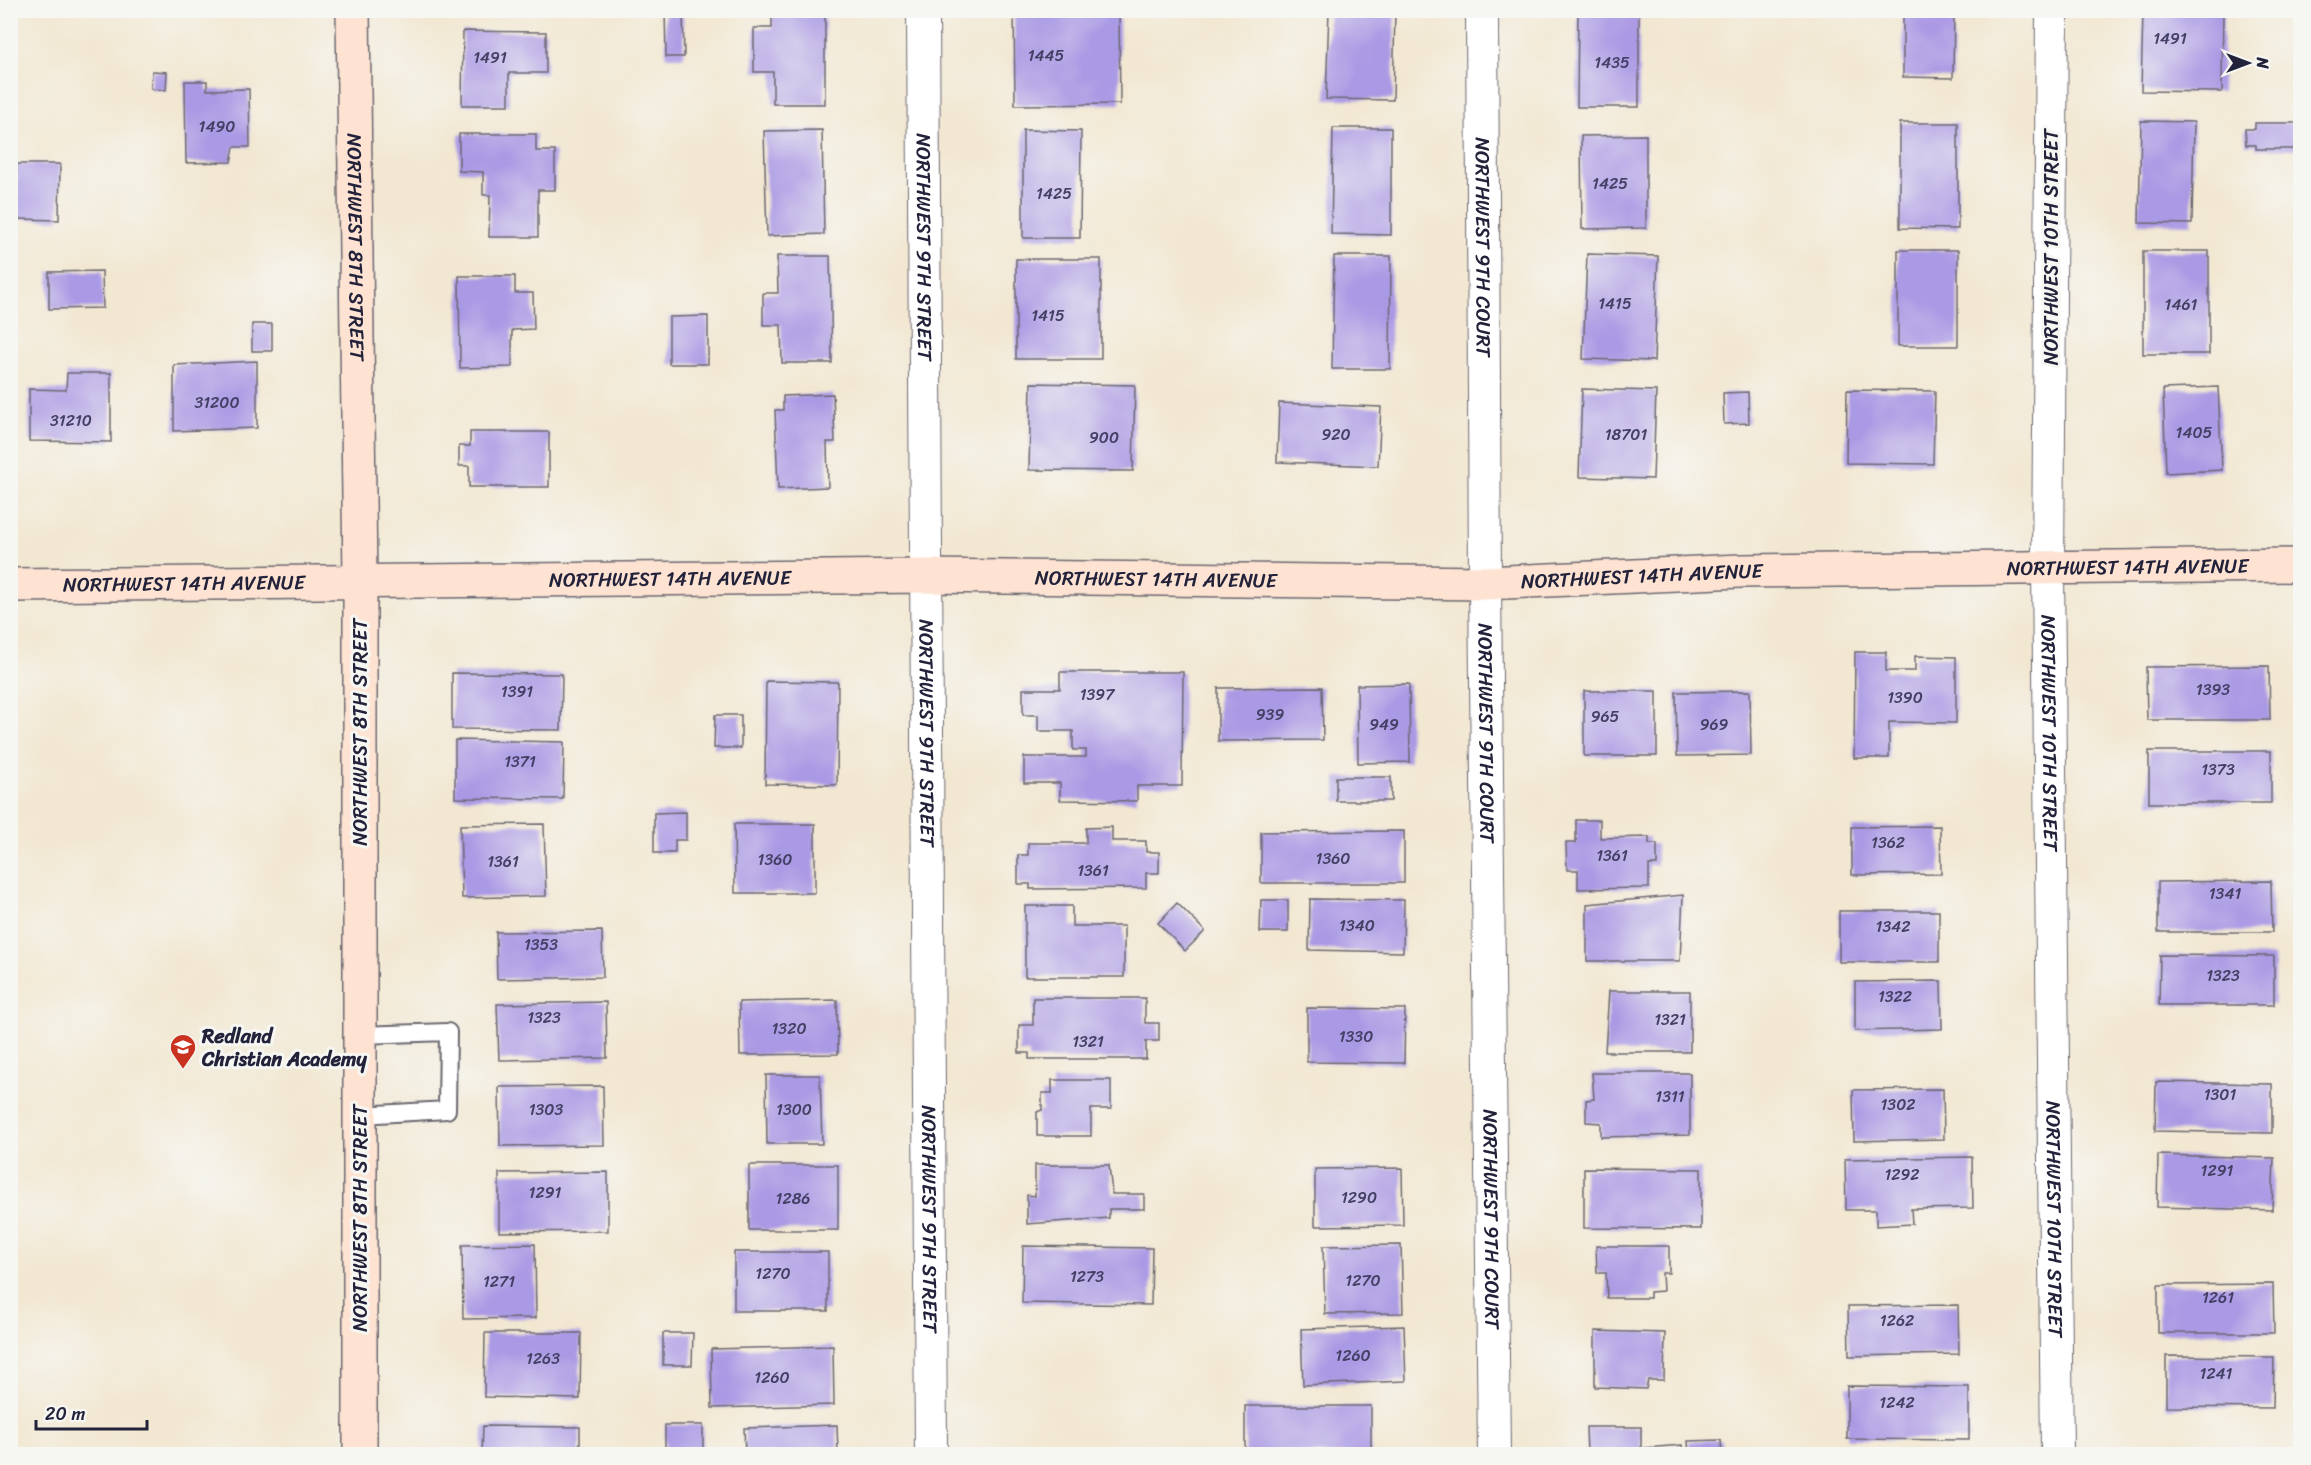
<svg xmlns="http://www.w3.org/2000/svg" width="2311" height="1465" viewBox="0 0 2311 1465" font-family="Sriracha,sans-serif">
  <rect width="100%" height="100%" fill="#f6f6f2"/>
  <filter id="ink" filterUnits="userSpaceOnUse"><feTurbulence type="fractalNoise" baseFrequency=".0167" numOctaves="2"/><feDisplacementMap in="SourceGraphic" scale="12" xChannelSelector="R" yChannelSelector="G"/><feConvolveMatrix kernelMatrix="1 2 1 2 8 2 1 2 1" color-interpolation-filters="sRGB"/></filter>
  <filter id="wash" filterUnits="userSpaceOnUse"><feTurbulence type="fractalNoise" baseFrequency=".008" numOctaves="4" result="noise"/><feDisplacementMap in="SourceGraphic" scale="24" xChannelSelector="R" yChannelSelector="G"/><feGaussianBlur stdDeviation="1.35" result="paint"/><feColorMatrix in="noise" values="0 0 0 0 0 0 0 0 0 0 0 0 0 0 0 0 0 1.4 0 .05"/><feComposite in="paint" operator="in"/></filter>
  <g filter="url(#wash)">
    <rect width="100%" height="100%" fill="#f2e7d1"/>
    <g id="blocks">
      <g fill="#aa99e4">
        <polygon points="665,10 683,10 684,57 666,57"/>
        <polygon points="772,10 825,10 825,104 773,104 773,72 754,72 754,28 772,28"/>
        <polygon points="1014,10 1119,10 1120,104 1015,105"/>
        <polygon points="1329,10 1395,10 1393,100 1326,99"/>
        <polygon points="1578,10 1639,10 1639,107 1577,107"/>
        <polygon points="1903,10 1954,10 1953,78 1903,77"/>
        <polygon points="2143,10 2223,10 2222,92 2141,91"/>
        <polygon points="463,31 546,32 546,73 509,73 509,105 462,105"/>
        <polygon points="152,71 167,72 166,90 151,89"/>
        <polygon points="185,81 207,81 207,90 249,89 250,147 234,147 231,162 186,163"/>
        <polygon points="2141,121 2194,122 2192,224 2139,223"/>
        <polygon points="1900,123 1958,123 1958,229 1900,228"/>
        <polygon points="2255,123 2300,123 2300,149 2256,149 2256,145 2246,145 2245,129 2255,129"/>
        <polygon points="1333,128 1391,128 1391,235 1331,234"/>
        <polygon points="822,130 824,234 767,236 764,131"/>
        <polygon points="1023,130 1081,131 1080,238 1023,238"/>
        <polygon points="459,134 536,134 536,151 555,151 555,190 538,190 538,237 489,237 490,195 483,195 483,172 459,171"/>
        <polygon points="1646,135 1646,228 1582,229 1581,136"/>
        <polygon points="17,164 60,164 59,220 16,219"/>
        <rect x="1898" y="250" width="60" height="96"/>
        <rect x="2143" y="251" width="66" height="103"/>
        <polygon points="1587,254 1658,256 1654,361 1583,359"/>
        <polygon points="777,256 830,256 832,363 782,363 781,325 763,325 763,293 778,293"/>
        <polygon points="1334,256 1391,256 1390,369 1332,369"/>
        <rect x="1016" y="259" width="85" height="100"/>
        <polygon points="102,271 103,308 49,309 49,272"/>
        <polygon points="459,276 515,276 515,293 533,293 534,329 512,330 512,367 460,368"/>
        <polygon points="708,316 708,364 669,364 669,317"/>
        <rect x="252" y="324" width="20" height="27"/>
        <polygon points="257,361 257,428 174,431 174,365"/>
        <polygon points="67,373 111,373 111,442 29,441 29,389 66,390"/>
        <polygon points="1031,383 1135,385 1133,471 1029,470"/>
        <polygon points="2218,387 2222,470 2166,473 2163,389"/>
        <polygon points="1582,389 1656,391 1653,479 1579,477"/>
        <polygon points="1847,390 1935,391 1933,464 1846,463"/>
        <polygon points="1748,392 1749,423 1724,424 1723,393"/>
        <polygon points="833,394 835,442 827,442 828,487 778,489 775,410 783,410 783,396"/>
        <polygon points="1279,403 1381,407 1378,466 1277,462"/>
        <polygon points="470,432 549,432 549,487 469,487 469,466 459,466 459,446 470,446"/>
        <polygon points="1855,652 1886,652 1886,671 1915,671 1915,656 1956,657 1956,723 1889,722 1889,758 1854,758"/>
        <polygon points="2269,666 2270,720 2147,720 2146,667"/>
        <polygon points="1060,672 1183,672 1182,786 1137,786 1137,801 1060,800 1060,783 1024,783 1024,757 1086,757 1086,750 1073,750 1073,731 1038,731 1038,715 1023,715 1023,689 1060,689"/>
        <polygon points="452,673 562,674 561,730 452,729"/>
        <polygon points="766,681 838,682 837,785 765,784"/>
        <polygon points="1409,684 1410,762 1358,763 1357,685"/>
        <polygon points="1322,687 1323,740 1218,741 1218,688"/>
        <rect x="1584" y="691" width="73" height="65"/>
        <polygon points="1750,691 1751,755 1677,756 1676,692"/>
        <polygon points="715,715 741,715 741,748 714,748"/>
        <polygon points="455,740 564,742 563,799 455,798"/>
        <rect x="2149" y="751" width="122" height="52"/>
        <rect x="1336" y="777" width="55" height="24"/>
        <polygon points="686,812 686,840 675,840 675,853 654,853 654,813"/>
        <polygon points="1576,820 1600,820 1600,838 1649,837 1649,844 1657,844 1657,865 1649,865 1649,888 1578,889 1578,870 1567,870 1566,843 1576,843"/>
        <polygon points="544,824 546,896 462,898 460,825"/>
        <polygon points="734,824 815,824 815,893 735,893"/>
        <polygon points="1940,826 1941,874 1852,875 1852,827"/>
        <polygon points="1112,827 1112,841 1146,841 1146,852 1159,852 1159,873 1146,873 1146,888 1030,889 1030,884 1018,884 1018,855 1028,855 1028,843 1086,843 1086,828"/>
        <polygon points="1404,831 1404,883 1261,883 1261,832"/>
        <polygon points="2271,881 2272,932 2158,932 2158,882"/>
        <polygon points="1683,895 1680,961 1587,961 1587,904"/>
        <polygon points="1310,899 1404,900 1403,952 1309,950"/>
        <polygon points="1261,900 1288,900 1288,932 1260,932"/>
        <polygon points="1177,903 1205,931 1185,951 1158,923"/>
        <polygon points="1025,906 1072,906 1072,926 1124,926 1124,977 1025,977"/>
        <rect x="1839" y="911" width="100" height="51"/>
        <polygon points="602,931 603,977 497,979 496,932"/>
        <polygon points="2160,955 2274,956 2274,1005 2159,1005"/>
        <polygon points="1941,981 1942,1029 1855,1031 1855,982"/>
        <polygon points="1609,991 1690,991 1690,1052 1605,1052"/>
        <polygon points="1033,998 1145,998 1145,1023 1159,1023 1159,1041 1146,1041 1146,1059 1029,1059 1029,1053 1019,1053 1019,1025 1033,1025"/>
        <polygon points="837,1000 838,1054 740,1055 739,1002"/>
        <polygon points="606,1002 607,1058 499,1060 497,1004"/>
        <polygon points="1307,1008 1405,1009 1404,1063 1307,1062"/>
        <polygon points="1592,1073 1690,1073 1690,1135 1601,1137 1601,1123 1586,1122 1586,1100 1594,1099"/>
        <polygon points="766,1075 820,1075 822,1144 767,1144"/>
        <polygon points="1052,1080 1111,1080 1111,1109 1091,1109 1091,1136 1037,1136 1037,1112 1042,1110 1042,1093 1052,1093"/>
        <polygon points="2156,1082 2272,1084 2272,1133 2155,1131"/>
        <polygon points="603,1086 604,1145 500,1146 499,1087"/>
        <polygon points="1943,1089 1944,1139 1854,1141 1853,1090"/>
        <polygon points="2158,1155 2274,1158 2272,1210 2157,1207"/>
        <polygon points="1972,1157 1973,1208 1911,1209 1912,1224 1876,1226 1876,1210 1846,1210 1845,1159"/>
        <rect x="749" y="1165" width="89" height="65"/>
        <polygon points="1035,1165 1109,1165 1112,1194 1144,1194 1144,1209 1109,1209 1109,1218 1027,1224 1027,1195 1035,1196"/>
        <polygon points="1402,1168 1403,1225 1315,1226 1315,1169"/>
        <polygon points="1584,1168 1701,1169 1701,1229 1584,1228"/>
        <polygon points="608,1172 608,1231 499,1232 499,1173"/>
        <polygon points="535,1244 536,1318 463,1319 462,1245"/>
        <polygon points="1401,1245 1403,1313 1325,1314 1323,1246"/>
        <polygon points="1023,1246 1152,1248 1151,1305 1022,1303"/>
        <polygon points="1596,1246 1669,1246 1669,1273 1662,1273 1663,1291 1650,1292 1650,1298 1607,1298 1606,1273 1597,1273"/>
        <rect x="734" y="1252" width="94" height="59"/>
        <polygon points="2273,1284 2274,1333 2158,1333 2158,1285"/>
        <polygon points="1958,1305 1959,1354 1849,1356 1848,1306"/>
        <polygon points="1404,1326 1406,1381 1303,1385 1301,1329"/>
        <polygon points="1595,1331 1665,1333 1664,1380 1648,1380 1646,1389 1595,1387"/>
        <polygon points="485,1333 581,1333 580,1399 484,1397"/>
        <polygon points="663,1333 693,1333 692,1365 663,1365"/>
        <polygon points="833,1346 834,1405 712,1408 711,1349"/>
        <polygon points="2166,1356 2274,1357 2273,1408 2166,1407"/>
        <polygon points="1847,1386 1969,1387 1969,1440 1847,1439"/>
        <rect x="1245" y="1406" width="126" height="48"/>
        <rect x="665" y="1425" width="38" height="29"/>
        <polygon points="837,1425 838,1454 745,1454 744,1428"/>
        <polygon points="483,1426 580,1427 580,1454 482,1454"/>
        <polygon points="1586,1427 1641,1427 1641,1454 1587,1453"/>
        <polygon points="1721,1440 1722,1454 1689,1454 1688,1441"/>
        <polygon points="1682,1445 1683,1454 1646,1454 1645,1448"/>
      </g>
    </g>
  </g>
  <g filter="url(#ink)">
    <use href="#blocks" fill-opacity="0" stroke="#6b6770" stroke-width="1.5"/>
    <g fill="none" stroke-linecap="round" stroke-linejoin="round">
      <g stroke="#6b6770" stroke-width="20">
        <polyline id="lane" points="360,1035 448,1032 447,1110 360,1115"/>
      </g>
      <g stroke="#6b6770" stroke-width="34">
        <g id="street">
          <path id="s1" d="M923,10l8,1444"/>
          <path id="s2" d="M1482,10l3,573 9,871"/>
          <path id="s3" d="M2052,10l-4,558 9,886"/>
        </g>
      </g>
      <g stroke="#6b6770" stroke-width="36">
        <g id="secondary">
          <path id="s4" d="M353,10l7,570v874"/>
          <path id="s5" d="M10,585l915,-9 560,7 255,-12 560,-6"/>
        </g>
      </g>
      <use href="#lane" stroke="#fff" stroke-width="16"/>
      <use href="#street" stroke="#fff" stroke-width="32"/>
      <use href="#secondary" stroke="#fee3d2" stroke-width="33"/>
    </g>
  </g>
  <defs>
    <g id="school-pin" transform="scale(1.35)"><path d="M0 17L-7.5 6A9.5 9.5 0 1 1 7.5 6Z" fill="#c8321e" stroke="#f6f6f2"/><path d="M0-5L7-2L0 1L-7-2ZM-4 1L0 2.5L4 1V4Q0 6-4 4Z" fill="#fff"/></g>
  </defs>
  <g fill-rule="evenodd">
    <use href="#school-pin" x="183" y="1047"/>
  </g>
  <g text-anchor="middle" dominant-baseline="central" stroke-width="6" stroke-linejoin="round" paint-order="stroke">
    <g font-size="16" fill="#444065">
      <text x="2170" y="38">1491</text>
      <text x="1046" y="55">1445</text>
      <text x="490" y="57">1491</text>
      <text x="1612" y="62">1435</text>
      <text x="217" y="126">1490</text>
      <text x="1610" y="183">1425</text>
      <text x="1054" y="193">1425</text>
      <text x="1615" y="303">1415</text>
      <text x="2181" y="304">1461</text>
      <text x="1048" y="315">1415</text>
      <text x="217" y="402">31200</text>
      <text x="71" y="420">31210</text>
      <text x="2194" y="432">1405</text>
      <text x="1336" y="434">920</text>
      <text x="1626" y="434">18701</text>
      <text x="1104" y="437">900</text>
      <text x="2213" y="689">1393</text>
      <text x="517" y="691">1391</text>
      <text x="1097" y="694">1397</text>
      <text x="1905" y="697">1390</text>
      <text x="1270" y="714">939</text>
      <text x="1605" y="716">965</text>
      <text x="1384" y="724">949</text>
      <text x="1714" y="724">969</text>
      <text x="520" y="761">1371</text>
      <text x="2218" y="769">1373</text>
      <text x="1888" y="842">1362</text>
      <text x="1612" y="855">1361</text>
      <text x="1333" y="858">1360</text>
      <text x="775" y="859">1360</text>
      <text x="503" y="861">1361</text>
      <text x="1093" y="870">1361</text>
      <text x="2225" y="893">1341</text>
      <text x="1357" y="925">1340</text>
      <text x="1893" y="926">1342</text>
      <text x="541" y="944">1353</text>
      <text x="2223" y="975">1323</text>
      <text x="1895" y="996">1322</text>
      <text x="544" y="1017">1323</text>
      <text x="1670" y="1019">1321</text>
      <text x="789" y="1028">1320</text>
      <text x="1356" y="1036">1330</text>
      <text x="1088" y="1041">1321</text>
      <text x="2220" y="1094">1301</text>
      <text x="1670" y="1096">1311</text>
      <text x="1898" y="1104">1302</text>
      <text x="546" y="1109">1303</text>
      <text x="794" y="1109">1300</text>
      <text x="2217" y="1170">1291</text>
      <text x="1902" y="1174">1292</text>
      <text x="545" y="1192">1291</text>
      <text x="1359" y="1197">1290</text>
      <text x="793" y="1198">1286</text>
      <text x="773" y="1273">1270</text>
      <text x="1087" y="1276">1273</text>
      <text x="1363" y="1280">1270</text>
      <text x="499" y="1281">1271</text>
      <text x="2218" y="1297">1261</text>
      <text x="1897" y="1320">1262</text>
      <text x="1353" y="1355">1260</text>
      <text x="543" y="1358">1263</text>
      <text x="2216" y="1373">1241</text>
      <text x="772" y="1377">1260</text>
      <text x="1897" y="1402">1242</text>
    </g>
    <g font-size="20" fill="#22223b" stroke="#f6f6f2">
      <text stroke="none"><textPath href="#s4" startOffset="237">NORTHWEST 8TH STREET</textPath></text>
      <text stroke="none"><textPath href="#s1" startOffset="237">NORTHWEST 9TH STREET</textPath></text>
      <text stroke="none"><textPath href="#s2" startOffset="237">NORTHWEST 9TH COURT</textPath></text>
      <text transform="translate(2051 247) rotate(-90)">NORTHWEST 10TH STREET</text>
      <text stroke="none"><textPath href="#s5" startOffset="2118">NORTHWEST 14TH AVENUE</textPath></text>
      <text stroke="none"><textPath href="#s5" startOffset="1632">NORTHWEST 14TH AVENUE</textPath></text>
      <text stroke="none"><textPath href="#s5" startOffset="660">NORTHWEST 14TH AVENUE</textPath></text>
      <text stroke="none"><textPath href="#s5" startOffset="1146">NORTHWEST 14TH AVENUE</textPath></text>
      <text stroke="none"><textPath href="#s5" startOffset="174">NORTHWEST 14TH AVENUE</textPath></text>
      <text transform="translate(360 732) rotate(-90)">NORTHWEST 8TH STREET</text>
      <text stroke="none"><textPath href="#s1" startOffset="723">NORTHWEST 9TH STREET</textPath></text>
      <text stroke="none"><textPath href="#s2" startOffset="723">NORTHWEST 9TH COURT</textPath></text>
      <text stroke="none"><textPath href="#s3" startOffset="723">NORTHWEST 10TH STREET</textPath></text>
      <text transform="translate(360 1218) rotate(-90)">NORTHWEST 8TH STREET</text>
      <text stroke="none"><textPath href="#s1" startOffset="1209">NORTHWEST 9TH STREET</textPath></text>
      <text stroke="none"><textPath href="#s2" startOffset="1209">NORTHWEST 9TH COURT</textPath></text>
      <text stroke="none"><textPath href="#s3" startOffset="1209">NORTHWEST 10TH STREET</textPath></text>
    </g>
    <g font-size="20" font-weight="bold" fill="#22223b" stroke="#f6f6f2" text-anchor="start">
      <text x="202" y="1036">Redland<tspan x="202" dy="23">Christian Academy</tspan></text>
    </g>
  </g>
  <rect width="2311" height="1465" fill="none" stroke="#f6f6f2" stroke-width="36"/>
  <g transform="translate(2248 63) rotate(90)" stroke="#f6f6f2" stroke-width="4.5" paint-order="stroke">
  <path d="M0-4.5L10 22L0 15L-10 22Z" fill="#22223b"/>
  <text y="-9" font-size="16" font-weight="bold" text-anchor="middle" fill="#22223b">N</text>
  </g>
  <path d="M36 1420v9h111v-9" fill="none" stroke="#22223b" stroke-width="3"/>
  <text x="45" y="1420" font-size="18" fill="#22223b" stroke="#f6f6f2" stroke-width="4.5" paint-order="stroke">20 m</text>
</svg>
